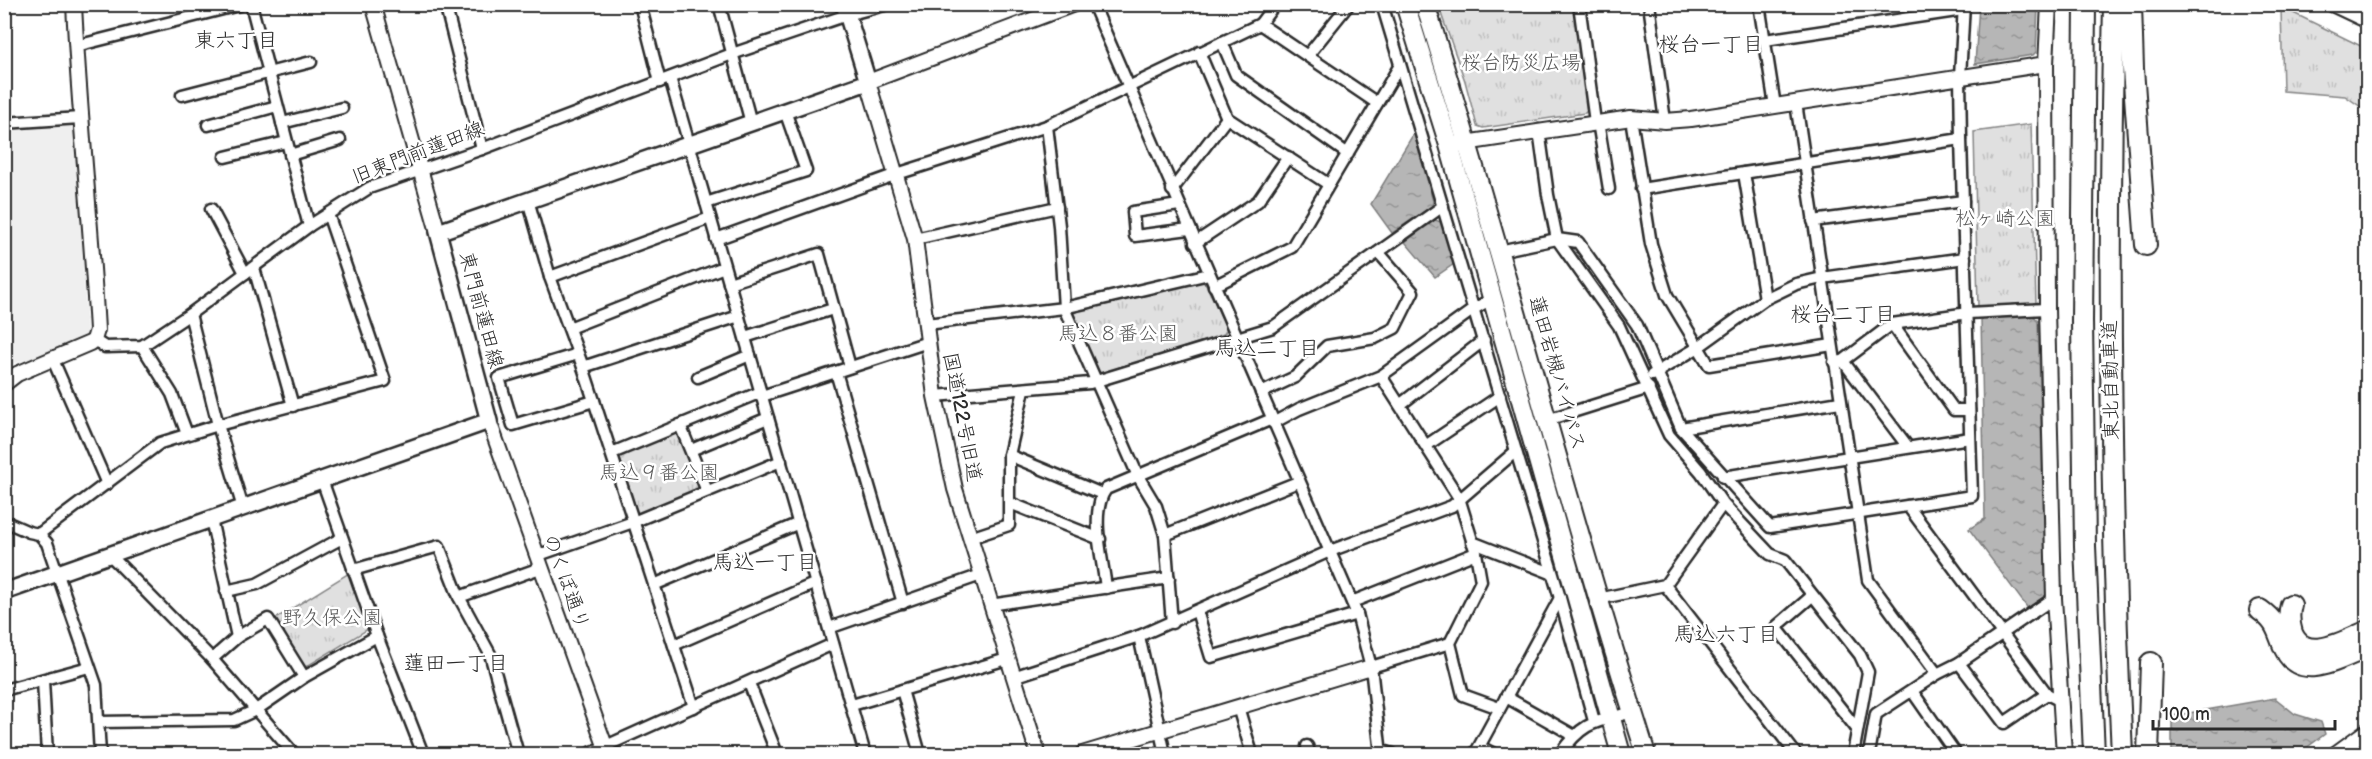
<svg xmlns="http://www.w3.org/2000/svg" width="2372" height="759" viewBox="0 0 2372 759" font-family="'Balsamiq Sans','Klee One',sans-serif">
  <defs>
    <pattern id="grass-tufts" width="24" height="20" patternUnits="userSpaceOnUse" patternTransform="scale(1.5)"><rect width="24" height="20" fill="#e0e0e0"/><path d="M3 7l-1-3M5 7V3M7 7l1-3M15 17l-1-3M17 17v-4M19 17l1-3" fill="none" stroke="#c0c0c0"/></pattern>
    <pattern id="water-ripples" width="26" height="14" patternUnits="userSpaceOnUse" patternTransform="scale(1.5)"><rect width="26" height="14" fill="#b6b6b6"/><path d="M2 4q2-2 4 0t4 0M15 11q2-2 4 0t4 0" fill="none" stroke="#949494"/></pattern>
  </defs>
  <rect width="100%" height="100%" fill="#fff"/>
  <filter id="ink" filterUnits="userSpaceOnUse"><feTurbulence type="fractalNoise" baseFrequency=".0167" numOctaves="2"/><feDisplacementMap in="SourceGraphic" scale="12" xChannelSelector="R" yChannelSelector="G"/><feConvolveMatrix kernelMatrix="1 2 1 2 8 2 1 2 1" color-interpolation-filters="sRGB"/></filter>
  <g filter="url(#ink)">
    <polygon fill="#efefef" points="70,122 76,130 87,334 77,343 13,364 5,371 5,127"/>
    <g fill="url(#grass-tufts)" stroke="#868686" stroke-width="1.5">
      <polygon points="1438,5 1573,5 1589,108 1585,113 1483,128 1477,126 1465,81"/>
      <polygon points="2281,7 2367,49 2367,111 2345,96 2283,91"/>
      <polygon points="2031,124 2036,305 1978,307 1974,132"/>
      <polygon points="1201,281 1206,284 1227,329 1224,334 1105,374 1098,372 1071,314 1072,309"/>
      <polygon points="676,431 680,433 699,486 698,491 643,515 637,513 620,459 622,453"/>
      <polygon points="349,573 370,628 304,668 275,619"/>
    </g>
    <g fill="url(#water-ripples)" stroke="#7e7e7e" stroke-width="1.5">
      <polygon points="1979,5 2038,5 2036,52 2033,55 1975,64"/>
      <polygon points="1414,133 1433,201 1432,206 1392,233 1371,204"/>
      <polygon points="1435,220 1441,222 1454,264 1435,277 1405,242"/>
      <polygon points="2033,316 2038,320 2046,596 2029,610 1969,529 1985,519 1981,317"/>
      <polygon points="2275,698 2295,714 2321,722 2325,734 2298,754 2172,754 2172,716"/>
    </g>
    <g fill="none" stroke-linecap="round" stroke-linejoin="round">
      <g stroke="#2b2b2b" stroke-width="15">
        <g id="minor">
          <polyline points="251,4 309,226"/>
          <polyline points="445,4 482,149"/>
          <polyline points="640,4 660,82"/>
          <polyline points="719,4 751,123"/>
          <polyline points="1093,4 1357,614 1371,667 1381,754"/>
          <polyline points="1382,4 1560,598 1594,721"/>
          <polyline points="1579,4 1595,122"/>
          <polyline points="1649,4 1665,121"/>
          <polyline points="1759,4 1775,106"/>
          <polyline points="1260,24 1377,103"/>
          <polyline points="1765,40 1963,10"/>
          <polyline points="1222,42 1236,75 1348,154"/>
          <polyline points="76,46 243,4"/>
          <polyline points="1199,52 1227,118 1328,184"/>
          <polyline points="1308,55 1349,4"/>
          <polyline points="670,78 865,754"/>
          <polyline points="182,95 311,62"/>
          <polyline points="1796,103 1868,580 1937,674"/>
          <polyline points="1631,118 1651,244 1667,295 1709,365 1832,345"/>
          <polyline points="1598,122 1609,189"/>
          <polyline points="4,123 80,118"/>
          <polyline points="282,123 342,108"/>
          <polyline points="208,125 277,106"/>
          <polyline points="1047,126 1059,226 1064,308 1138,476 1156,506 1165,535 1172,623"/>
          <polyline points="1539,130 1548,195 1557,239 1619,326 1669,435 1701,472 1723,504 1770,554 1785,560 1860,655 1868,672 1853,754"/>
          <polyline points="290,155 340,140"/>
          <polyline points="225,157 286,142"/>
          <polyline points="1744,173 1765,299"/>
          <polyline points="1641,189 1961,139"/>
          <polyline points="1172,190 1227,118"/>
          <polyline points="528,200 550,277 583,367 694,707"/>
          <polyline points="706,203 806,171 785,111"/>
          <polyline points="1179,205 1133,212 1135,236 1189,229"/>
          <polyline points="211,209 245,273"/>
          <polyline points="1813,221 1963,201"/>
          <polyline points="716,239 897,174 1047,126 1260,24 1275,4"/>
          <polyline points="915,239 1057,207"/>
          <polyline points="1195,243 1258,201 1288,157"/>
          <polyline points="1499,251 1557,239 1578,242 1637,325 1681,428 1770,527 1972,496 1961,139 1960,77 1964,4"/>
          <polyline points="254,268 293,406"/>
          <polyline points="550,277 710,218"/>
          <polyline points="729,283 819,254 850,367"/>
          <polyline points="1214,286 1292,247 1400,65"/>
          <polyline points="190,314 218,425 243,508"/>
          <polyline points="926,324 1064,308 1209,274"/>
          <polyline points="1892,324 1954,410 1969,410"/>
          <polyline points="569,328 724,267"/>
          <polyline points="745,337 833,309"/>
          <polyline points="94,340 105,347 142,346 190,314 309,226 369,188 482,149 732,54 847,15 888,4"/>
          <polyline points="142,346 172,394 187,434"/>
          <polyline points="578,354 499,378 513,425 594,401"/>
          <polyline points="53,360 107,484"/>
          <polyline points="1843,361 1908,447"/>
          <polyline points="1834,362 1843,361 1892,324 1968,313 2047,309"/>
          <polyline points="583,367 739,316"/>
          <polyline points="836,372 903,603"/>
          <polyline points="1652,375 1697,348 1765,299 1796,284 1822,278 1965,258"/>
          <polyline points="1381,376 1459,498 1476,553 1481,581 1450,643 1463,695 1499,708"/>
          <polyline points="698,377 750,355"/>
          <polyline points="1261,393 1295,377 1327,346 1375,338 1395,328 1413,292 1379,253"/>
          <polyline points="762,396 928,342"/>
          <polyline points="935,396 1090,383 1273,327 1443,206"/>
          <polyline points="1401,404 1484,340"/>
          <polyline points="1547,420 1649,388"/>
          <polyline points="1273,423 1299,409 1381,376 1474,309 1493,298"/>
          <polyline points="680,425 707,491"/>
          <polyline points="1681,428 1840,402"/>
          <polyline points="1427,445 1500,396"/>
          <polyline points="691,450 768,418"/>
          <polyline points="612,453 761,392"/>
          <polyline points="1009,455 1102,494"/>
          <polyline points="1723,477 1970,438"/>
          <polyline points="322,480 377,636 423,754"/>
          <polyline points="1010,503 1100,539"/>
          <polyline points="1908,506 2047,694 2061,701"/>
          <polyline points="211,519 237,637"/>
          <polyline points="4,521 29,532 39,534 47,543 96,685 100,754"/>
          <polyline points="39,534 160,443 218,425 385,381 328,214"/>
          <polyline points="1165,535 1298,482"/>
          <polyline points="970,538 1009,525 1009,455 1024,390"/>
          <polyline points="1472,542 1551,573"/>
          <polyline points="111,556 212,659 294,754"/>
          <polyline points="536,556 633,522 781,461"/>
          <polyline points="353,570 439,546 459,597 490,654 518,754"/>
          <polyline points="654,585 799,523"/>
          <polyline points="1665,585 1796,754"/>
          <path d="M1106,588c-3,-28 -17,-76 0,-99l166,-70"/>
          <polyline points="226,591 257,584 342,538"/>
          <polyline points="1812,596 1776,627 1857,729"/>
          <polyline points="459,597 540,568"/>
          <polyline points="1598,599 1665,585 1723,504"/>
          <polyline points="1352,602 1476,553"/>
          <polyline points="990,605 1169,578"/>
          <polyline points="1197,611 1211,657 1357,614"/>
          <polyline points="829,628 981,575"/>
          <polyline points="1139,636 1165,754"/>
          <polyline points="674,645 816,583"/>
          <polyline points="212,659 237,637 268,619 304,677"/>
          <polyline points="1959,663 2004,723 2047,694"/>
          <polyline points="1371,667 1450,643"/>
          <polyline points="1013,677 1139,636 1330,551 1452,506 1516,451"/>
          <polyline points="43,680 47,754"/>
          <polyline points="749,683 777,754"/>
          <polyline points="4,690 89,667"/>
          <polyline points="902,690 920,754"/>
          <polyline points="1912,691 1956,754"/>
          <polyline points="1506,697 1573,735"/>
          <polyline points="852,705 1007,659"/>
          <polyline points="1238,707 1252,754"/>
          <polyline points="99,722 234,720 256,710 304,677 377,636"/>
          <polyline points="1307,746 1310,754"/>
          <polyline points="1480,747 1494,754"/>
          <polyline points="1381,750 1393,754"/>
          <polyline points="588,754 833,644"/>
          <polyline points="1475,754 1560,598"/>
          <path d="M1560,754c23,-33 35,-32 73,-42"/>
          <polyline points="1869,754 1876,714 1937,674 1959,663 2054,598"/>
        </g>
      </g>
      <g stroke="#2b2b2b" stroke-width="18">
        <g id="tertiary">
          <polyline points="373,4 438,232"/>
          <polyline points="2049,4 2046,64 2047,309 2054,598 2064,754"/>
          <polyline points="2332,4 2368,21"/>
          <polyline points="1458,144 1631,118 1665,121 1691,119 2046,64"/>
          <path d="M4,384l13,-10 73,-31 4,-3 3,-10c-6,-109 -18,-217 -23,-326"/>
          <polyline points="489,421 608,754"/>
          <polyline points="1038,754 955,489 935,396 915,239 868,82 1074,4"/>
          <polyline points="1082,754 1371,667"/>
          <polyline points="2335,754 2368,730"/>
        </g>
      </g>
      <g stroke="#2b2b2b" stroke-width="20">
        <polyline id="secondary" points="4,592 489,421 438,232 868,82 844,4"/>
      </g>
      <g stroke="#2b2b2b" stroke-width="22">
        <g id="trunk">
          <polyline points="1405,4 1449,145 1621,754"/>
          <path d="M1425,4c78,249 142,502 221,750"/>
        </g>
      </g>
      <g stroke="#2b2b2b" stroke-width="24">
        <g id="motorway">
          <polyline points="2085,4 2082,321 2085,546 2094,754"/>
          <path d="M2114,4c-6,251 -4,500 8,750"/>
          <polyline points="2131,4 2133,69 2146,245"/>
          <path d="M2291,605c-3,10 -2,18 1,28 13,32 54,7 76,-2"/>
          <path d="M2260,610c18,13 17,21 25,39 16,35 58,7 83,-2"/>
          <polyline points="2148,754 2151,663"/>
        </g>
      </g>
      <use href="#minor" stroke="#fff" stroke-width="10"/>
      <use href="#tertiary" stroke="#fff" stroke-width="14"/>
      <use href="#secondary" stroke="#fff" stroke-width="15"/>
      <use href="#trunk" stroke="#fff" stroke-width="18"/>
      <use href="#motorway" stroke="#fff" stroke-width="20"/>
    </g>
  </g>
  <g text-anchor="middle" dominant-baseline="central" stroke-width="5" stroke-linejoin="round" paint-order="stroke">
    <g font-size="20" fill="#585858" stroke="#fff">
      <text x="1521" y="63">桜台防災広場</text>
      <text x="2005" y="219">松ヶ崎公園</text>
      <text x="1118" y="334">馬込８番公園</text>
      <text x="659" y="473">馬込９番公園</text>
      <text x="332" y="618">野久保公園</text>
    </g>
    <g font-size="20" fill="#2b2b2b" stroke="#fff">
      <text transform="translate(418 153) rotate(-21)">旧東門前蓮田線</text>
      <text transform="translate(481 310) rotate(75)">東門前蓮田線</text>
      <text transform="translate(1557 373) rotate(74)">蓮田岩槻バイパス</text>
      <text transform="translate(2111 380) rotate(-91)">東北自動車道</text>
      <text transform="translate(962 417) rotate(79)">国道122号旧道</text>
      <text transform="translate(566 582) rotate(70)">のくぼ通り</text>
    </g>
    <g font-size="21" fill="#2b2b2b" stroke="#fff">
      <text x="236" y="40">東六丁目</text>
      <text x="1711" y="44">桜台一丁目</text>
      <text x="1843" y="314">桜台二丁目</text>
      <text x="1267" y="348">馬込二丁目</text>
      <text x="765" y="562">馬込一丁目</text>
      <text x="1726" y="634">馬込六丁目</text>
      <text x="456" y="663">蓮田一丁目</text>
    </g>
  </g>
  <rect width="2372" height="759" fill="none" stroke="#fff" stroke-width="24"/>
  <rect x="12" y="12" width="2348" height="735" fill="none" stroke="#2b2b2b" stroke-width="2" filter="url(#ink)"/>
  <path d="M2153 720v9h182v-9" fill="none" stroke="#2b2b2b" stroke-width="3"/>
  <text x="2162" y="720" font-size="18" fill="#2b2b2b" stroke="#ffffff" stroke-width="4.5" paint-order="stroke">100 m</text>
</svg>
